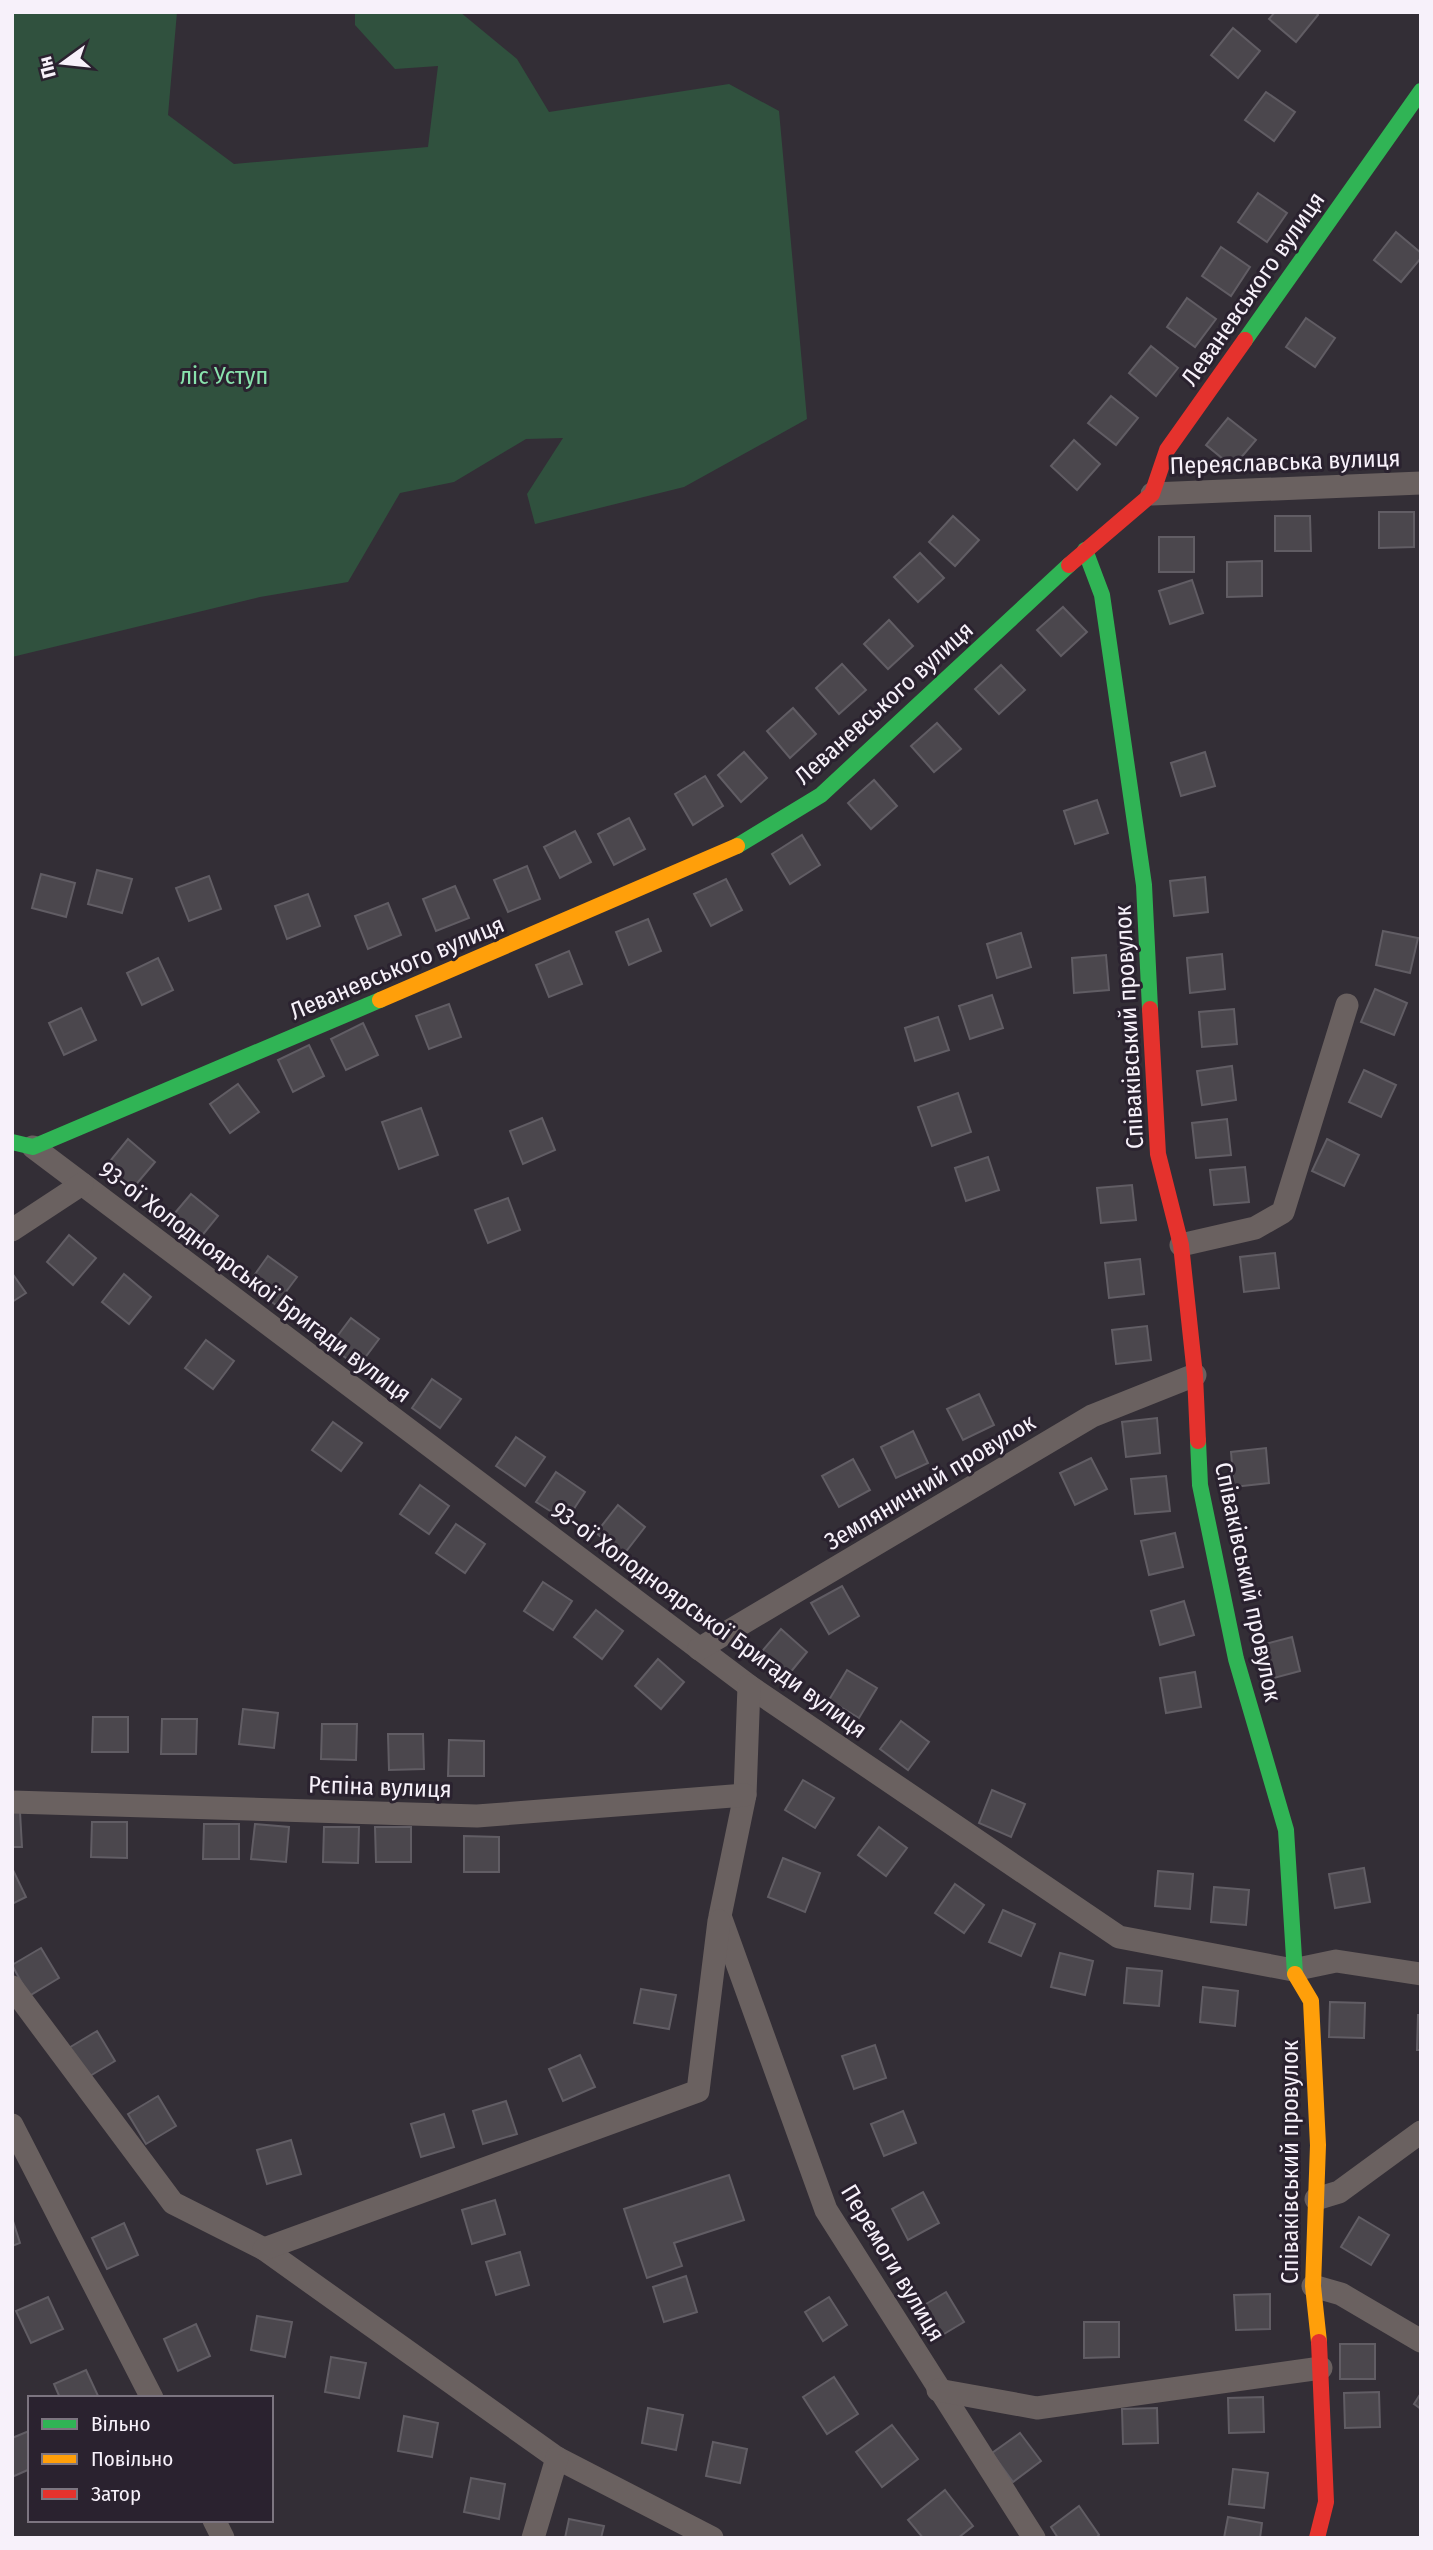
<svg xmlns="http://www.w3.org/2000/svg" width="1433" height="2550" viewBox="0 0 1433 2550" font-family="'Fira Sans Condensed',sans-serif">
  <rect width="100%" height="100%" fill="#332e36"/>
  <polygon fill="#30513e" points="12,12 177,12 168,115 234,164 428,147 438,66 395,69 355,25 355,12 460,12 517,59 549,112 729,84 779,111 807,419 684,487 535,524 527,494 563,438 526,439 454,482 400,493 348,582 260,597 12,657"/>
  <g fill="#4b474d" stroke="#615d64" stroke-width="2">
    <polygon points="1275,12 1316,12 1318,15 1296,42 1269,19"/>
    <polygon points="1233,28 1260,51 1238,78 1211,55"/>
    <polygon points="1266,92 1295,112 1274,141 1245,120"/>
    <polygon points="1258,193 1287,213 1267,242 1238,222"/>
    <polygon points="1396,232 1421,253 1421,258 1401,282 1374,260"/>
    <polygon points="1221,247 1250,267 1231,296 1202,276"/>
    <polygon points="1187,298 1216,319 1195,347 1167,327"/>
    <polygon points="1306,318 1335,338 1315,367 1286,347"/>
    <polygon points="1151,346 1178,368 1156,396 1129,373"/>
    <polygon points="1111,396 1138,418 1116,445 1088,423"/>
    <polygon points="1228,418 1256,440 1233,467 1206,445"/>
    <polygon points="1074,440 1100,464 1077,490 1051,466"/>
    <polygon points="1379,512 1414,512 1414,547 1379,548"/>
    <polygon points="953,516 979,540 955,566 929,542"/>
    <polygon points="1275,516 1310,516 1311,551 1275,551"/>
    <rect x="1159" y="537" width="35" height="35"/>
    <polygon points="920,553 944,578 918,602 894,577"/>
    <polygon points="1262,561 1262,596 1227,597 1227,562"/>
    <polygon points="1192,580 1203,613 1170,624 1159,591"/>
    <polygon points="1063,607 1087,632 1061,656 1037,630"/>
    <polygon points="889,620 913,646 888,669 864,644"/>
    <polygon points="842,664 866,690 839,714 816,688"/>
    <polygon points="1001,665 1025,690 999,714 975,689"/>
    <polygon points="793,708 816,734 790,758 767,731"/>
    <polygon points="937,723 961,749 934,772 911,746"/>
    <polygon points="744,752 767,778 741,802 718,775"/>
    <polygon points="1205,752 1215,786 1181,796 1171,763"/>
    <polygon points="705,776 723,806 693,825 675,794"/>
    <polygon points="874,780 897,806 871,829 848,803"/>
    <polygon points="1097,800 1108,833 1075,844 1064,811"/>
    <polygon points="629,818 645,849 614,865 598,834"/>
    <polygon points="575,831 591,862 560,878 544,847"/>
    <polygon points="802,835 820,865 790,884 772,854"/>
    <polygon points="527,866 540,899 508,912 494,880"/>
    <polygon points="97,870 132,879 122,913 88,904"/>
    <polygon points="41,874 75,883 66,917 32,908"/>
    <polygon points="209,876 221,909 189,921 176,888"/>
    <polygon points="1205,877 1208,912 1174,916 1170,881"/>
    <polygon points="726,879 742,910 711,926 694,894"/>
    <polygon points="455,886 469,918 436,931 423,899"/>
    <polygon points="308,894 320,926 287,939 275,906"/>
    <polygon points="388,903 401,935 368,949 355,916"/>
    <polygon points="648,919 661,951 629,965 616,932"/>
    <polygon points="1383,931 1418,938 1410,973 1376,965"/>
    <polygon points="1021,933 1031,967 997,978 987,944"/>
    <polygon points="569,951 582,984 549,997 536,965"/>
    <polygon points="1222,954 1225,989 1190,993 1187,958"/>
    <polygon points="1106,955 1109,990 1074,993 1072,958"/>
    <polygon points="158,958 173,990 142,1005 127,973"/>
    <polygon points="1375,989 1407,1003 1394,1035 1361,1022"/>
    <polygon points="992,995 1003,1028 970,1039 959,1006"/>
    <polygon points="449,1004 461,1037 429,1049 416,1016"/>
    <polygon points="81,1008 96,1040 64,1055 49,1023"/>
    <polygon points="1234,1009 1237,1044 1202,1047 1199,1012"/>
    <polygon points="938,1017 949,1050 915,1061 905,1028"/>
    <polygon points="363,1023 378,1055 346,1070 331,1039"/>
    <polygon points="309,1045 324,1076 293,1092 278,1060"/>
    <polygon points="1232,1066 1236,1100 1202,1105 1197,1071"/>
    <polygon points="1364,1070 1396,1085 1381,1117 1349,1102"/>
    <polygon points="238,1084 259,1112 230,1133 210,1104"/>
    <polygon points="958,1093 971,1132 932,1146 918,1107"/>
    <polygon points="421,1108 438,1155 399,1169 382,1122"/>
    <polygon points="542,1118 555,1150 523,1164 510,1131"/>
    <polygon points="1227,1119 1231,1155 1196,1158 1192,1123"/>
    <polygon points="128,1139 155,1162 133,1188 106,1166"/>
    <polygon points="1327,1139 1359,1155 1344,1186 1312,1171"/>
    <polygon points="988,1157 999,1190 966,1201 955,1168"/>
    <polygon points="1245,1167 1249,1202 1214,1205 1210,1170"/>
    <polygon points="1132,1185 1136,1220 1101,1223 1097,1188"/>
    <polygon points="191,1194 218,1216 196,1243 169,1220"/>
    <polygon points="508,1198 520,1230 488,1243 475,1210"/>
    <polygon points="69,1235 96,1258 73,1285 47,1262"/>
    <polygon points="1275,1253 1279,1288 1244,1292 1240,1257"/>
    <polygon points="268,1256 297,1277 276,1305 248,1284"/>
    <polygon points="1140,1259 1144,1294 1109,1298 1105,1263"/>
    <polygon points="12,1273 26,1293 12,1302"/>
    <polygon points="124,1274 151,1297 129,1324 102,1302"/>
    <polygon points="351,1318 379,1339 358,1367 330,1346"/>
    <polygon points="1147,1326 1151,1360 1116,1364 1112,1330"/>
    <polygon points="206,1340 234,1361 213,1389 185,1368"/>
    <polygon points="432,1379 461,1399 440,1428 412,1408"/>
    <polygon points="979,1394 994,1425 963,1440 947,1409"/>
    <polygon points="1157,1418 1160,1453 1126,1457 1122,1422"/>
    <polygon points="333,1422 362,1443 341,1471 312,1450"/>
    <polygon points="913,1431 928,1463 896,1478 881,1447"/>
    <polygon points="516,1437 545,1457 525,1486 496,1466"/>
    <polygon points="1266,1448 1269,1483 1234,1487 1231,1452"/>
    <polygon points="1091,1458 1107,1489 1075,1505 1060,1473"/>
    <polygon points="853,1459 870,1490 839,1507 822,1476"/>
    <polygon points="556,1472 585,1492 566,1521 536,1502"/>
    <polygon points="1166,1476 1170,1511 1135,1514 1131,1479"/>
    <polygon points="420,1485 449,1506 429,1534 400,1514"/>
    <polygon points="618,1505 645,1527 624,1554 596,1533"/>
    <polygon points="456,1524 485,1544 465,1573 436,1553"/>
    <polygon points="1175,1533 1183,1567 1149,1575 1141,1541"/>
    <polygon points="543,1582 572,1601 553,1630 524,1611"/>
    <polygon points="842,1586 859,1616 829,1634 811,1603"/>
    <polygon points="1184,1601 1194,1635 1160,1645 1151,1611"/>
    <polygon points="596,1610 623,1631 602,1659 574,1637"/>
    <polygon points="781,1629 807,1652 785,1679 758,1656"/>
    <polygon points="1292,1637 1300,1671 1266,1680 1258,1646"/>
    <polygon points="658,1659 684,1682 661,1709 635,1686"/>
    <polygon points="847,1670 877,1688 859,1718 829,1700"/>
    <polygon points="1195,1672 1201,1707 1166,1713 1160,1678"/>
    <polygon points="243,1709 278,1713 274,1748 239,1744"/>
    <polygon points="93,1717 128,1717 128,1752 92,1752"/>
    <polygon points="162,1719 197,1719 196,1754 161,1754"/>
    <polygon points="901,1721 929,1742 908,1770 880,1749"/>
    <polygon points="322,1724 357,1724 356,1760 321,1759"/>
    <polygon points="388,1734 423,1734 424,1769 389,1770"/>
    <polygon points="449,1740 484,1741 484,1776 448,1776"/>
    <polygon points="803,1780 834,1798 815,1828 785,1810"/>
    <polygon points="992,1790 1025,1804 1011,1837 979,1823"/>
    <polygon points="12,1812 20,1812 22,1847 12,1847"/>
    <polygon points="92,1822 127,1822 127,1858 91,1857"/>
    <polygon points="204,1824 239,1824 239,1859 203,1859"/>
    <polygon points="255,1824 289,1827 286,1862 251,1859"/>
    <polygon points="324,1827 359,1827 358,1863 323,1862"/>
    <polygon points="375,1827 411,1827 411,1862 376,1862"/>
    <polygon points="879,1827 907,1848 886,1876 858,1855"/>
    <polygon points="464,1836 499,1837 499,1872 464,1872"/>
    <polygon points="783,1858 820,1873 805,1912 768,1897"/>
    <polygon points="12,1868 26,1897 12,1904"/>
    <polygon points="1364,1868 1370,1902 1335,1908 1329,1874"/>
    <polygon points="1158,1871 1193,1874 1190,1909 1155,1906"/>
    <polygon points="955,1884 984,1905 964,1933 935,1913"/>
    <polygon points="1214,1887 1249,1890 1246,1925 1211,1922"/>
    <polygon points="1003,1910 1035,1924 1021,1956 989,1942"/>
    <polygon points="41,1948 59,1978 29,1996 12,1965"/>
    <polygon points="1060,1953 1093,1961 1085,1995 1051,1987"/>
    <polygon points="1127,1968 1162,1971 1159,2006 1124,2003"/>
    <polygon points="1203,1987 1238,1991 1235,2026 1200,2022"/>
    <polygon points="641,1989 676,1995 669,2029 634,2023"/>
    <polygon points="1330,2002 1365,2003 1364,2038 1329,2037"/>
    <polygon points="1418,2015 1421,2015 1421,2050 1417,2050"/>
    <polygon points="97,2031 115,2061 85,2079 67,2049"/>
    <polygon points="875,2045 886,2078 854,2089 842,2056"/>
    <polygon points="580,2055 595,2087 563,2101 549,2069"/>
    <polygon points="158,2096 176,2126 146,2144 128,2114"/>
    <polygon points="506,2101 517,2134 483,2144 473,2111"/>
    <polygon points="903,2111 916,2143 884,2156 871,2124"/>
    <polygon points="444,2114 454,2147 421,2157 411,2124"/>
    <polygon points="291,2140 301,2174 267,2184 257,2150"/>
    <polygon points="729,2175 744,2220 674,2243 682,2266 647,2278 624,2209"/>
    <polygon points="923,2192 939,2223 908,2240 892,2209"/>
    <polygon points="495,2200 505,2234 472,2244 462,2210"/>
    <polygon points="1359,2217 1389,2235 1371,2265 1341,2247"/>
    <polygon points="12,2218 20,2243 12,2246"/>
    <polygon points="124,2223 138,2255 107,2269 92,2238"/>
    <polygon points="520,2252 529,2285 496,2295 486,2262"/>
    <polygon points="686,2276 697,2312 664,2322 653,2287"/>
    <polygon points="946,2292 964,2322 934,2340 916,2310"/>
    <polygon points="1270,2294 1270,2329 1236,2330 1234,2295"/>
    <polygon points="48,2297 63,2329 31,2343 16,2311"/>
    <polygon points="829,2297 847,2325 823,2341 805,2312"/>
    <polygon points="257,2316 292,2322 285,2357 251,2350"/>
    <polygon points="1084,2322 1119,2322 1119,2357 1084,2358"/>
    <polygon points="196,2324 210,2356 178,2371 164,2339"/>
    <rect x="1340" y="2344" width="35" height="35"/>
    <polygon points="331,2357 366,2363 359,2398 325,2392"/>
    <polygon points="86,2370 99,2398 60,2398 54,2384"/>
    <polygon points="834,2377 858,2414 827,2434 803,2397"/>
    <polygon points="1379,2392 1380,2427 1345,2428 1344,2393"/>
    <polygon points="1421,2393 1421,2409 1414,2404"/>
    <polygon points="1263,2397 1264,2432 1229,2433 1228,2398"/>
    <polygon points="648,2408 683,2415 676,2450 642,2443"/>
    <polygon points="1157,2408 1158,2443 1123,2444 1122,2409"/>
    <polygon points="404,2416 438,2423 432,2457 398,2451"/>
    <polygon points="892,2425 918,2459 882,2487 856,2452"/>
    <polygon points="29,2431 30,2469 12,2477 12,2438"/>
    <polygon points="1020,2433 1041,2461 1013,2482 992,2453"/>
    <polygon points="713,2442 747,2449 740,2483 706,2476"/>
    <polygon points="1233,2469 1268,2473 1264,2508 1229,2504"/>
    <polygon points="471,2478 505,2484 499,2519 464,2512"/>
    <polygon points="945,2490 973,2526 958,2538 923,2538 908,2520"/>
    <polygon points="1079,2506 1099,2535 1096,2538 1058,2538 1051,2527"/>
    <polygon points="1228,2517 1262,2523 1260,2538 1224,2538"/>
    <polygon points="569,2519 604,2526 601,2538 565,2538"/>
  </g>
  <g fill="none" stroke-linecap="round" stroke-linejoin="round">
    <g stroke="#6a6160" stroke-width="23">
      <polyline points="1152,494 1421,483"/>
      <polyline points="33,1147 749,1686 1119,1937 1293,1970 1336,1961 1421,1974"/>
      <polyline points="12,1230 82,1184"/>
      <polyline points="1181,1245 1255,1228 1283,1212 1347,1005"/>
      <polyline points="699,1649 1092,1416 1195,1375"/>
      <polyline points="749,1686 745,1795 720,1916 826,2210 1034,2538"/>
      <polyline points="12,1802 477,1816 745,1795"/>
      <polyline points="12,1987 173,2203 264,2249 557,2458 712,2538"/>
      <polyline points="12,2125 152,2398"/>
      <polyline points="1316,2199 1339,2192 1421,2132"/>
      <polyline points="264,2249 698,2091 719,1921"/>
      <polyline points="1313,2286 1341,2294 1421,2341"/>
      <polyline points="938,2390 1037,2408 1321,2368"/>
      <polyline points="214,2520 223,2538"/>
      <polyline points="533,2538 557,2458"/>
    </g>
    <g stroke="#30b455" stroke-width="16">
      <polyline points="1245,340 1421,91"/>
      <polyline points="1085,550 1102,595 1144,885 1150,1009"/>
      <polyline points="737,846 821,795 1069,565"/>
      <polyline points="12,1142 33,1147 380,1000"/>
      <polyline points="1198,1441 1200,1485 1236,1659 1286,1830 1295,1974"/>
    </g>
    <g stroke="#ff9f0a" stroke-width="16">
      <polyline points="380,1000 737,846"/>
      <polyline points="1295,1974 1311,2001 1318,2145 1313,2286 1319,2342"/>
    </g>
    <g stroke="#e5322d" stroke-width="16">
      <polyline points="1069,565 1152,494 1167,450 1245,340"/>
      <polyline points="1150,1009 1158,1154 1181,1245 1195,1375 1198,1441"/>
      <polyline points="1317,2538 1326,2502 1319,2342"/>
    </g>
  </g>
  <g text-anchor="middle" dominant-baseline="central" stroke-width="6" stroke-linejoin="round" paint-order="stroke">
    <g font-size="24" fill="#f7f1fa" stroke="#2a222f">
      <text transform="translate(1253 289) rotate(-55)">Леваневського вулиця</text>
      <text transform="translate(1285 462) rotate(-2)">Переяславська вулиця</text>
      <text transform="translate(884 703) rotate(-42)">Леваневського вулиця</text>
      <text transform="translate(397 968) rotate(-23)">Леваневського вулиця</text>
      <text transform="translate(1129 1027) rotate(-93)">Співаківський провулок</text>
      <text transform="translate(255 1282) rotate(37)">93-ої Холодноярської Бригади вулиця</text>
      <text transform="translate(930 1482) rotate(-31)">Земляничний провулок</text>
      <text transform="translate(1248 1582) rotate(78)">Співаківський провулок</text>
      <text transform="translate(709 1620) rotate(36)">93-ої Холодноярської Бригади вулиця</text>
      <text transform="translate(380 1787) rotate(2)">Рєпіна вулиця</text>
      <text transform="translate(1290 2162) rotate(-90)">Співаківський провулок</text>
      <text transform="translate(893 2263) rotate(59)">Перемоги вулиця</text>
    </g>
    <g font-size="24" fill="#89e3ad" stroke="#2a222f">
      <text x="224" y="376">ліс Уступ</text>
    </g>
  </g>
  <rect width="1433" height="2550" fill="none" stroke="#f7f1fa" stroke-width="28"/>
  <rect x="28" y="2396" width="245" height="126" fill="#2a222f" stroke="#7c7580" stroke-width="2"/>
  <rect x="42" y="2419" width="35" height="10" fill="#30b455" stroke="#7c7580" stroke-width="2"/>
  <text x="91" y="2431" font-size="21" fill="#f7f1fa">Вільно</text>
  <rect x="42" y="2454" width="35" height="10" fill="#ff9f0a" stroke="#7c7580" stroke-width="2"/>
  <text x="91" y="2466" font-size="21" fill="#f7f1fa">Повільно</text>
  <rect x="42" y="2489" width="35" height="10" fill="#e5322d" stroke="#7c7580" stroke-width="2"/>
  <text x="91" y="2501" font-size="21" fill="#f7f1fa">Затор</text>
  <g transform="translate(63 63) rotate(255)" stroke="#2a222f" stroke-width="5" paint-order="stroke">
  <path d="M0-5L12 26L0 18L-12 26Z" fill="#f7f1fa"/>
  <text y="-10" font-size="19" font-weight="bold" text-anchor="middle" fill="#f7f1fa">Пн</text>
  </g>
</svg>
